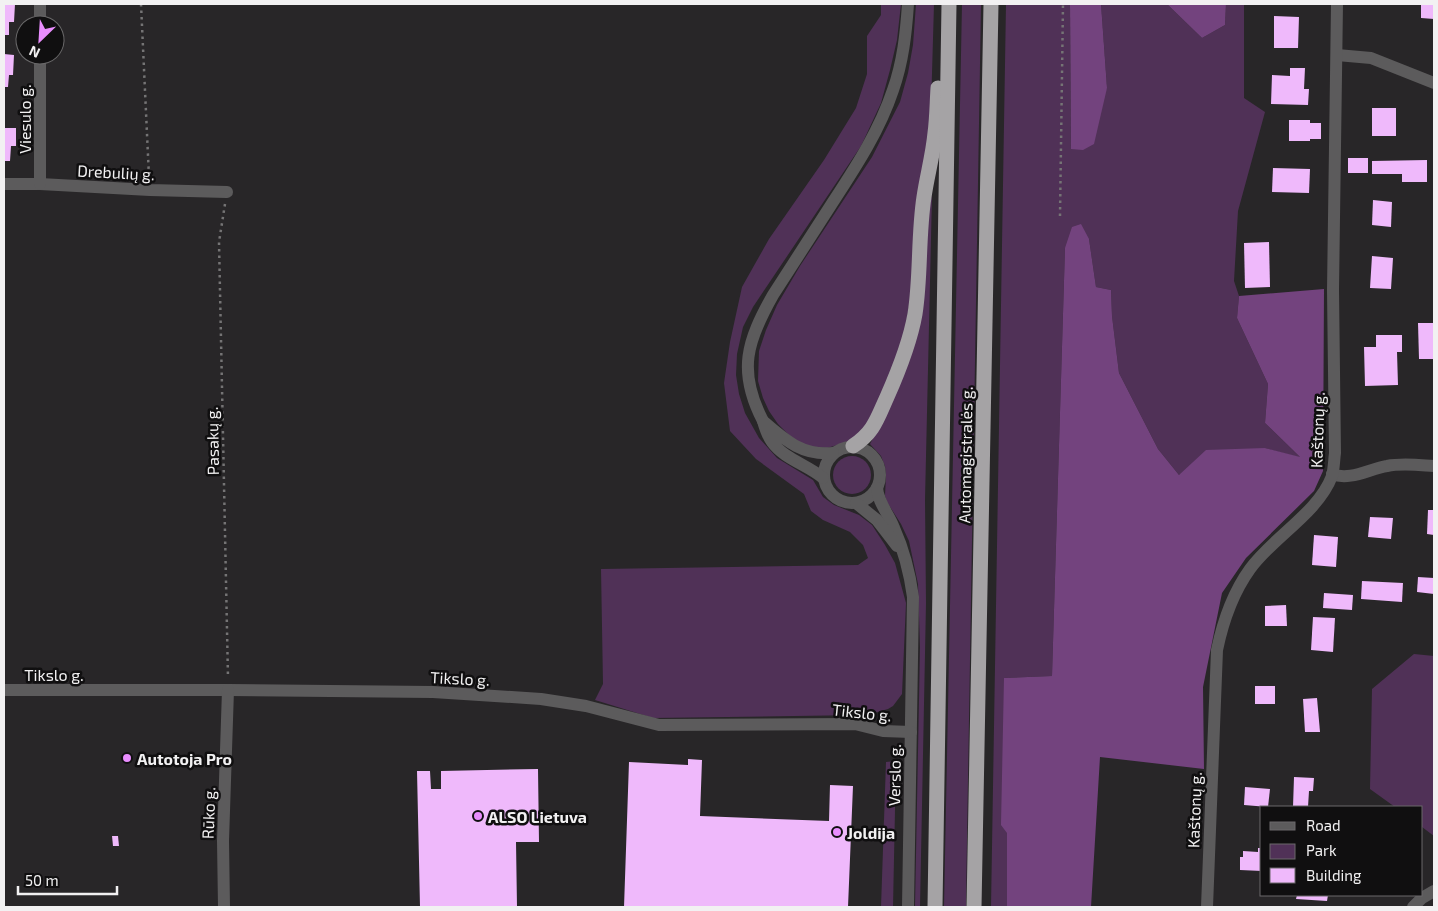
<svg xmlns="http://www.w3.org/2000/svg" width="1438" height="911" viewBox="0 0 1438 911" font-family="'Exo 2',sans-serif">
  <rect width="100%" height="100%" fill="#282628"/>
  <g fill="#503157">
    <polygon points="881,4 901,4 897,40 890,70 881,103 861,146 753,307 743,327 737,354 736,375 739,394 745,413 759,438 777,458 813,480 823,497 834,505 859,515 872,525 885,545 895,563 906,603 902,694 893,706 888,709 874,713 861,715 653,718 595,700 603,684 601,569 858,565 868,558 863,545 850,532 823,520 811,511 804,494 756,459 730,431 724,383 730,342 742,287 769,239 824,160 856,108 867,74 867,36 881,15"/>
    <polygon points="916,4 934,4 931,108 911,295 902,347 868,424 855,438 844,443 827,448 805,446 791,437 778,424 769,411 763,398 758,381 759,351 766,330 777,305 800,266 872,157 900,102 908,73 913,45"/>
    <polygon points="962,4 981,4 966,898 966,907 944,907"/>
    <polygon points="1006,4 1070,4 1071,148 1107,88 1101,4 1167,4 1202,38 1225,25 1226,4 1244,4 1244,98 1265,112 1238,211 1234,281 1239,296 1237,318 1268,384 1265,423 1301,458 1265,448 1179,475 1158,449 1119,373 1112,316 1111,290 1096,287 1089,239 1065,248 1052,676 1004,678 1007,833 1007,907 991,907"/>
    <polygon points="932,195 925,500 926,603 920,907 915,907 920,647 918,584 909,541 901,524 887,502 885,496 886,476 885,466 881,456 870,444 893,399 927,215"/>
    <circle cx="852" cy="475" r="19"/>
    <polygon points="1414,654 1434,656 1434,836 1422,827 1422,807 1395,807 1370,789 1372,689"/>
    <polygon points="896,761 893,907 881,907 886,762"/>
  </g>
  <g fill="#73437e">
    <polygon points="1070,4 1101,4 1107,88 1094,144 1083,150 1071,149"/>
    <polygon points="1167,4 1226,4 1225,25 1202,38"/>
    <polygon points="1081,224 1089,239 1096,287 1111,290 1112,316 1119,373 1158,449 1179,475 1206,450 1265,448 1300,457 1265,423 1268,384 1237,318 1239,296 1324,289 1323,471 1314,491 1246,558 1222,593 1203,687 1204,769 1100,757 1091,907 1007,907 1007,833 1001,825 1004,678 1052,676 1065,248 1072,227"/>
  </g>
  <g fill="#efb9fb">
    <polygon points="4,4 15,4 14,22 9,22 9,35 4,35"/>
    <polygon points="1421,4 1434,4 1434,19 1421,18"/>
    <polygon points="1274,16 1299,17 1298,48 1274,48"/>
    <polygon points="4,54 14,55 13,75 9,75 8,87 4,87"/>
    <polygon points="1290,68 1305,68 1304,89 1309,89 1308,105 1271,104 1272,75 1290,76"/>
    <rect x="1372" y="108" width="24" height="28"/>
    <polygon points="1289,120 1310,120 1310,123 1321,123 1321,139 1310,139 1310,141 1289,141"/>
    <polygon points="4,128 16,128 16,146 11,146 10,161 4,161"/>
    <rect x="1348" y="158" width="20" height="15"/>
    <polygon points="1427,160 1427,182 1402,182 1402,174 1372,174 1372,161"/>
    <polygon points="1273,168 1310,169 1309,193 1272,192"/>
    <polygon points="1373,200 1392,202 1391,227 1372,225"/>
    <polygon points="1269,242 1270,287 1245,288 1244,243"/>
    <polygon points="1372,256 1393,258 1391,289 1370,288"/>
    <polygon points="1418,323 1434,323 1434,359 1419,359"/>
    <polygon points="1376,335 1402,335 1402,352 1397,352 1398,385 1365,386 1364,347 1376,347"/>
    <polygon points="1428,510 1434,510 1434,535 1427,534"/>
    <polygon points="1370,517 1393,518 1391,539 1368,537"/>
    <polygon points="1314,535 1338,537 1336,567 1312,565"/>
    <polygon points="1418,577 1434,578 1434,594 1417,592"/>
    <polygon points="1362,581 1403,583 1402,602 1361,599"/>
    <polygon points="1324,593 1353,595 1352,610 1323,608"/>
    <polygon points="1286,605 1287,626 1265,626 1265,606"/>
    <polygon points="1313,617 1335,618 1333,652 1311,650"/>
    <rect x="1255" y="686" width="20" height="18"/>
    <polygon points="1317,698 1320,732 1305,732 1303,699"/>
    <polygon points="688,759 702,760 700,816 829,821 830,785 853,786 848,907 624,907 629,762 688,765"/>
    <polygon points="538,769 539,842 516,842 517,907 420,907 417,771 430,771 431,789 441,789 441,771"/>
    <polygon points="1294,777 1314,778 1313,791 1309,791 1308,807 1293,807"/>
    <polygon points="1245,787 1270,789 1268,807 1244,805"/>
    <polygon points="112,836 118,836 119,846 113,846"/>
    <polygon points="1258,848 1262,848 1262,871 1240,870 1240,857 1243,857 1243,851 1258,852"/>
    <polygon points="1297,895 1328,895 1327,901 1296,899"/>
  </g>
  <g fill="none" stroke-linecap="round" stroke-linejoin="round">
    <g stroke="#757475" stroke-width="2.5" stroke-dasharray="2.5 4" stroke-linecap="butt">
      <polyline points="141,4 149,177"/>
      <polyline points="225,204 219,242 228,678"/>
      <polyline points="1060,216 1063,4"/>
    </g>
    <g stroke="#5c5b5c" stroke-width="12">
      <polyline points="40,25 40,4"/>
      <polyline points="1337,55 1371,58 1434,83"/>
      <polyline points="4,184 40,184 150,190 227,192"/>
      <polyline points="40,184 40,55"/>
      <path d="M763,421c-26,-50 -16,-80 10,-126 19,-30 39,-60 58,-90 24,-37 48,-73 62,-115 10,-28 13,-57 15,-86"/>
      <circle cx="852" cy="475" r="28"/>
      <path d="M1332,474c18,7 37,-5 55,-8 15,-3 31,-1 47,0"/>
      <path d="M823,478c-15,-13 -39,-19 -51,-36 -5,-7 -7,-14 -9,-21 22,19 39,35 70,32"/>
      <path d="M877,488c1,15 12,26 17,40 9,20 16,47 19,69l-5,310"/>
      <polyline points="856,503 877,520 897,546"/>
      <polyline points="4,690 228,690 433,692 541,699 586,706 659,725 855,724 883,731 911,732"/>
      <polyline points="224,907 223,841 228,690"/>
      <path d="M1207,907l10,-257c6,-29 15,-56 33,-81 23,-32 68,-56 82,-93 2,-7 2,-16 3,-23l-2,-163 4,-286"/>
      <polyline points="1413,907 1422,898 1434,891"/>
    </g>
    <g stroke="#a5a3a5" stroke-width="15">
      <path d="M853,446c21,-14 24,-27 34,-49 12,-27 23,-54 28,-83 6,-38 3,-78 9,-117 3,-21 9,-42 11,-64 2,-15 2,-30 3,-45"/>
      <polyline points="935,907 949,4"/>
      <polyline points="974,907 991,4"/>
    </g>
  </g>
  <g fill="#e98dfe" stroke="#100f10" stroke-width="2">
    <circle cx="127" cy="758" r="5"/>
    <circle cx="478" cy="816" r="5"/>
    <circle cx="837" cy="832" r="5"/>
  </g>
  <g text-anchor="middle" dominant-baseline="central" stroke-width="5" stroke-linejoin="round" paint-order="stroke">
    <g font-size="16" fill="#f2f1f2" stroke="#100f10">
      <text transform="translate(24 119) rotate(-90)">Viesulo g.</text>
      <text transform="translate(116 172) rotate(3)">Drebulių g.</text>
      <text transform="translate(1317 430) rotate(-88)">Kaštonų g.</text>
      <text transform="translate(212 441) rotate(-91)">Pasakų g.</text>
      <text transform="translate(965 455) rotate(-89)">Automagistralės g.</text>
      <text x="54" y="674">Tikslo g.</text>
      <text transform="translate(460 678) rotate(3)">Tikslo g.</text>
      <text transform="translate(862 712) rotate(6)">Tikslo g.</text>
      <text transform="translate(894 775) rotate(-89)">Verslo g.</text>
      <text transform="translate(1194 810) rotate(-88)">Kaštonų g.</text>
      <text transform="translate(208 813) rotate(-88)">Rūko g.</text>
    </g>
    <g font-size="16" font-weight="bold" fill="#f2f1f2" stroke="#100f10" text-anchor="start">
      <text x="137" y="758">Autotoja Pro</text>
      <text x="488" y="816">ALSO Lietuva</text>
      <text x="847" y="832">Joldija</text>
    </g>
  </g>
  <rect width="1438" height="911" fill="none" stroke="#f2f1f2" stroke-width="10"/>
  <rect x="1260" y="806" width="162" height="90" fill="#100f10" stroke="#6a696a"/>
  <rect x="1270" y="822" width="25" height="8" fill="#5c5b5c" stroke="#6a696a"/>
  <text x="1306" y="831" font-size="15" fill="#f2f1f2">Road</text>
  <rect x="1270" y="844" width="25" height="15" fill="#503157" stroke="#6a696a"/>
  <text x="1306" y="856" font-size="15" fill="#f2f1f2">Park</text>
  <rect x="1270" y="868" width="25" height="15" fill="#efb9fb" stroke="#6a696a"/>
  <text x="1306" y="881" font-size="15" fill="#f2f1f2">Building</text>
  <g transform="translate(40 40) rotate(205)"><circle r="24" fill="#100f10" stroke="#6a696a"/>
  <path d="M0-4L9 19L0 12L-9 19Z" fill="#e98dfe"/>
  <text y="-8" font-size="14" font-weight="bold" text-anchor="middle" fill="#f2f1f2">N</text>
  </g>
  <path d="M18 886v8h99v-8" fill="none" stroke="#f2f1f2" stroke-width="2.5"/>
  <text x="25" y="886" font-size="15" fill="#f2f1f2" stroke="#100f10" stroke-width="4" paint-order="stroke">50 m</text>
</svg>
